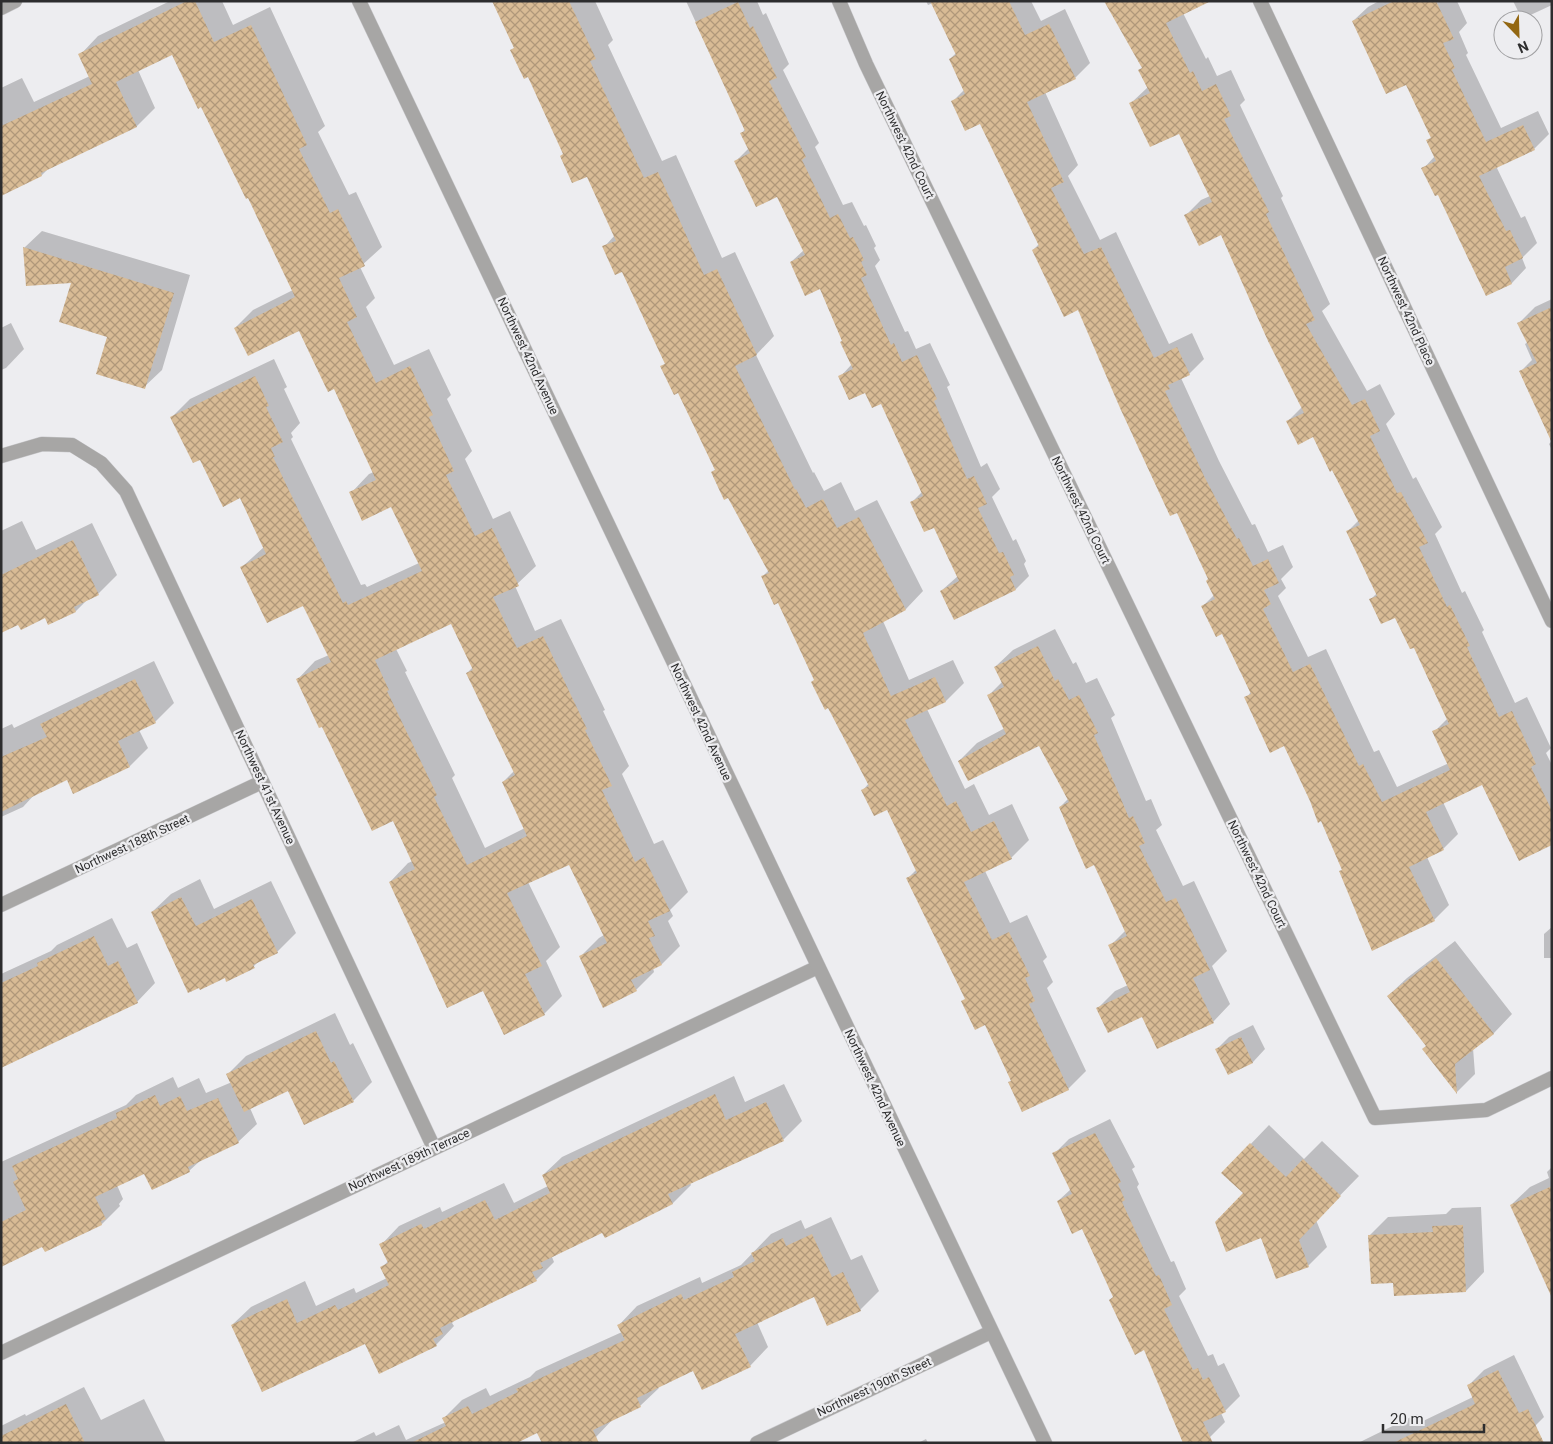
<svg xmlns="http://www.w3.org/2000/svg" width="1553" height="1444" viewBox="0 0 1553 1444" font-family="Roboto,sans-serif">
  <defs>
    <pattern id="building-cross-hatch" width="8" height="8" patternUnits="userSpaceOnUse" patternTransform="scale(1.25)"><rect width="8" height="8" fill="#d8bb95"/><path d="M0 0l8 8M0 8l8-8" fill="none" stroke="#b0987a"/></pattern>
  </defs>
  <rect width="100%" height="100%" fill="#ededf0"/>
  <g fill="#0003" fill-rule="evenodd">
    <path d="M170,1h52l11,24 37,-18 55,119 -7,6 31,63 7,-3 26,55 -22,20 15,31 -9,9 28,58 35,-16 22,46 -4,4 25,52 -7,8 28,60 17,-8 26,55 -21,20 20,45 26,-12 44,91 -2,1 26,55 -7,8 32,70 9,-4 25,52 -18,18 3,6 -5,5 12,25 -18,18 -9,4 1,4 -18,18 -56,-33 19,-19 5,-3 -35,-72 -41,19 32,65 -14,14 16,35 -18,18 -61,-25 -93,-107 18,-19 5,-2 -20,-41 -70,-95 -26,-45 18,-19 14,-6 -25,-51 -62,-37 22,-20 -23,-50 -40,-39 -29,-41 18,-18 84,-40 13,28 -3,2 16,34 -9,10 2,4 -2,2 70,146 4,-1 2,3 52,-24 -27,-57 -41,-13 18,-19 5,-2 -40,-85 -34,-58 -65,-1 18,-18 40,-20 -44,-94 -76,-142 -35,16 17,38 -18,18 -88,42 -7,7 -41,18v-105l21,-10 12,24 56,-26 -10,-21 18,-19zM452,622l21,45 -6,6 47,98 -11,11 22,46 -40,20 -33,-70 3,-3 -50,-103 2,-1 -11,-22z"/>
    <polygon points="494,1 595,1 613,40 608,45 662,161 676,155 722,258 735,252 774,336 756,355 813,473 814,472 824,491 841,482 855,511 877,500 923,591 906,609 883,621 909,680 953,660 964,683 946,701 927,709 965,789 974,784 989,815 1012,804 1029,840 1011,858 985,871 1010,923 1027,915 1047,957 1043,961 1053,982 1047,988 1086,1071 1068,1089 1012,1080 986,1023 966,998 908,878 917,869 888,808 863,790 869,783 815,679 779,601 762,577 769,570 728,496 712,472 716,469 678,391 662,367 666,363 622,270 604,247 615,235 588,175 564,154 529,75 512,50 515,47"/>
    <polygon points="686,1 757,1 763,15 766,13 789,64 783,70 819,143 815,147 843,205 852,202 864,226 866,225 876,246 874,248 880,260 875,266 905,332 908,331 916,349 930,343 950,385 947,387 981,467 987,463 1000,489 992,497 1013,541 1016,539 1026,561 1024,564 1029,576 1016,589 955,618 941,591 958,576 934,526 912,502 923,491 882,402 865,391 840,377 852,364 821,287 791,262 804,250 777,195 735,162 749,148 742,133 745,129"/>
    <polygon points="926,1 1031,1 1041,21 1065,9 1090,63 1075,78 1045,92 1078,165 1068,176 1100,240 1116,232 1169,344 1192,333 1204,359 1189,374 1181,378 1219,461 1252,525 1255,524 1268,552 1283,545 1293,567 1281,579 1286,588 1278,596 1308,657 1326,649 1374,752 1379,750 1397,787 1449,763 1434,732 1448,718 1414,646 1396,616 1371,599 1377,593 1347,532 1359,520 1314,436 1287,422 1302,407 1221,234 1186,215 1201,200 1210,196 1179,132 1130,104 1148,87 1143,67 1106,2 1181,9 1206,59 1208,57 1217,76 1231,70 1245,100 1240,105 1283,196 1281,198 1330,304 1322,311 1367,391 1380,384 1395,414 1386,424 1413,479 1416,477 1442,527 1435,534 1462,593 1465,591 1484,630 1482,632 1515,703 1527,697 1551,748 1546,753 1552,765 1552,844 1483,784 1443,802 1458,834 1443,849 1427,857 1449,905 1434,920 1340,872 1343,869 1322,820 1285,744 1246,698 1251,692 1223,632 1203,606 1214,595 1210,579 1079,308 1033,250 1039,244 981,123 952,102 965,89 950,59 956,53 933,3 928,5"/>
    <polygon points="1379,1 1457,1 1467,23 1459,32 1468,53 1466,55 1501,128 1538,111 1549,134 1534,149 1496,166 1521,218 1525,216 1537,243 1522,258 1526,268 1512,283 1487,294 1438,193 1423,169 1435,156 1428,141 1432,136 1407,83 1353,21 1368,7"/>
    <polygon points="1513,1 1552,1 1552,5 1522,19"/>
    <polygon points="42,231 190,275 162,370 144,387 73,282 24,248"/>
    <polygon points="1552,299 1552,440 1520,372 1532,360 1525,344 1528,342 1519,323 1535,307"/>
    <polygon points="11,323 24,349 6,368 1,370 1,328"/>
    <polygon points="1552,441 1552,450 1549,444"/>
    <polygon points="22,521 36,550 92,523 117,575 98,594 88,599 76,611 49,623 46,617 1,628 1,531"/>
    <polygon points="1055,629 1073,664 1076,662 1086,683 1097,678 1115,715 1111,718 1146,801 1151,799 1162,825 1156,830 1183,886 1194,881 1227,951 1212,966 1230,1004 1213,1022 1142,1015 1098,1008 1115,991 1128,985 1110,946 1126,930 1095,864 1060,807 1068,799 1040,744 959,761 977,743 1005,728 989,695 1002,682 995,667 1013,650"/>
    <polygon points="154,661 174,703 155,722 139,730 148,748 130,766 67,779 35,794 23,807 1,817 1,729 12,724 14,728"/>
    <polygon points="200,879 214,909 271,881 296,933 277,952 261,959 254,966 227,980 226,977 152,912 171,894"/>
    <polygon points="112,918 127,948 137,943 155,983 137,1002 1,1066 1,974 51,951 57,945"/>
    <polygon points="1552,927 1552,958 1544,958 1544,934"/>
    <polygon points="1455,941 1512,1014 1494,1033 1473,1048 1475,1074 1457,1092 1427,1046 1388,996 1407,978"/>
    <polygon points="335,1013 350,1045 353,1043 372,1082 353,1101 289,1090 250,1108 257,1124 238,1142 201,1160 189,1171 144,1172 117,1185 123,1199 119,1204 120,1206 102,1224 43,1245 1,1265 1,1162 126,1105 136,1095 173,1077 178,1088 199,1078 206,1093 232,1082 228,1074 246,1056"/>
    <polygon points="1253,1025 1265,1049 1253,1062 1228,1073 1217,1049 1229,1037"/>
    <polygon points="734,1076 745,1102 784,1084 802,1121 783,1140 690,1183 691,1185 673,1203 605,1236 603,1231 552,1257 554,1262 536,1280 456,1319 452,1323 454,1326 436,1345 366,1342 232,1325 251,1307 305,1281 316,1306 354,1288 356,1293 387,1278 382,1268 388,1261 381,1245 399,1226 440,1207 442,1212 504,1183 514,1203 548,1186 543,1175 562,1157"/>
    <polygon points="1110,1119 1135,1167 1132,1169 1139,1184 1137,1187 1171,1262 1174,1261 1186,1289 1179,1296 1208,1356 1213,1354 1218,1366 1224,1363 1240,1396 1225,1411 1221,1413 1225,1422 1210,1437 1197,1443 1145,1348 1114,1296 1082,1227 1058,1201 1071,1189 1054,1154 1069,1139"/>
    <polygon points="1269,1125 1304,1159 1322,1141 1359,1176 1316,1220 1327,1247 1308,1266 1277,1278 1244,1193 1223,1173"/>
    <polygon points="1552,1167 1552,1258 1511,1205 1530,1187 1549,1178 1547,1172"/>
    <polygon points="1481,1207 1484,1272 1466,1291 1394,1281 1370,1235 1388,1217 1446,1214 1452,1208"/>
    <polygon points="831,1217 851,1260 862,1255 879,1291 860,1310 814,1295 757,1322 768,1347 750,1366 693,1370 658,1387 659,1388 640,1406 614,1418 596,1437 538,1432 514,1443 351,1443 374,1432 376,1436 399,1425 406,1440 446,1422 444,1418 462,1400 486,1388 490,1396 530,1377 536,1371 622,1332 619,1325 637,1306 700,1277 702,1283 741,1265 771,1234 801,1220 805,1229"/>
    <polygon points="1514,1355 1544,1417 1528,1433 1509,1443 1358,1443 1417,1414 1421,1422 1473,1397 1468,1386 1484,1370"/>
    <polygon points="84,1387 101,1420 144,1399 166,1443 1,1443 1,1426 25,1414 26,1416"/>
    <polygon points="926,1439 928,1443 918,1443"/>
  </g>
  <g fill="url(#building-cross-hatch)" fill-rule="evenodd">
    <path d="M187,1h8l19,41 37,-17 56,120 -8,4 31,64 8,-4 27,57 -26,12 18,39 -10,5 29,61 34,-17 23,49 -4,2 25,54 -8,4 29,61 17,-8 27,58 -26,11 24,51 26,-12 44,93 -2,1 27,56 -10,4 33,72 9,-5 26,54 -22,10 7,15 -6,2 13,27 -31,15 6,11 -34,17 -24,-52 28,-13 -38,-78 -62,28 35,73 -17,8 20,41 -41,20 -21,-44 -36,17 -58,-126 26,-13 -22,-48 -21,10 -50,-104 -3,1 -23,-49 35,-17 -28,-56 -36,17 -27,-56 26,-13 -26,-56 -17,9 -23,-47 -7,3 -23,-46 85,-41 14,30 -3,1 17,35 -12,6 4,9h-2l70,146 3,-2 2,4 74,-34 -31,-64 -29,14 -13,-29 27,-12 -42,-91 -6,3 -29,-61 -51,25 -14,-28 61,-31 -47,-99 -2,1 -45,-92 -3,2 -26,-54 -56,27 21,45 -96,46 1,3 -41,20v-70l91,-42 -14,-30zM451,624l22,46 -7,3 49,102 -13,7 25,54 -60,29 -33,-68 3,-2 -50,-104 2,-1 -14,-30z"/>
    <polygon points="492,1 569,1 596,59 590,61 644,178 658,172 704,275 717,269 757,355 735,366 795,490 796,489 806,508 823,499 837,528 859,517 906,610 863,633 891,696 935,677 946,702 905,720 947,806 956,801 971,832 994,821 1010,855 1012,859 964,882 992,940 1009,932 1030,976 1025,978 1035,1001 1029,1004 1069,1090 1022,1112 1008,1082 1011,1081 985,1025 975,1030 961,1001 965,999 906,878 917,873 887,810 874,816 861,790 869,786 828,708 825,710 811,682 814,680 778,603 774,605 761,576 769,573 728,498 724,500 711,472 715,470 678,393 674,395 660,366 665,364 622,272 615,275 602,246 616,241 587,177 572,183 560,156 563,154 528,77 524,79 510,50 514,48"/>
    <polygon points="930,1 1009,1 1025,35 1049,24 1076,79 1027,102 1064,182 1051,188 1084,254 1101,247 1154,358 1177,347 1190,375 1168,385 1170,389 1165,391 1204,476 1237,539 1239,538 1253,566 1268,559 1279,583 1264,590 1271,604 1263,609 1293,672 1310,664 1359,766 1363,764 1382,802 1450,770 1432,731 1449,724 1414,648 1410,649 1395,618 1381,624 1369,599 1377,596 1346,531 1360,525 1332,470 1330,472 1313,437 1298,445 1286,421 1304,413 1268,341 1221,235 1199,246 1184,215 1212,202 1179,134 1150,147 1129,103 1150,93 1138,70 1142,68 1104,1 1211,1 1166,23 1190,73 1193,71 1202,91 1216,84 1231,116 1224,119 1269,212 1266,214 1315,320 1306,324 1352,405 1365,399 1380,431 1370,436 1397,493 1401,492 1428,543 1419,547 1447,607 1450,605 1470,646 1467,647 1499,717 1512,711 1536,764 1531,767 1552,811 1552,845 1519,861 1482,785 1426,812 1444,850 1409,867 1435,921 1372,951 1339,871 1342,870 1321,821 1318,823 1310,801 1284,746 1270,753 1244,697 1251,694 1222,634 1216,637 1201,606 1215,599 1206,581 1208,579 1177,513 1170,516 1120,408 1078,310 1064,317 1032,250 1039,246 980,124 965,131 951,101 965,94 949,59 956,55"/>
    <polygon points="1394,1 1436,1 1454,39 1443,43 1455,68 1452,70 1486,142 1523,125 1535,150 1479,176 1506,231 1510,230 1523,258 1505,267 1512,284 1486,296 1438,195 1435,196 1421,168 1436,161 1426,140 1431,138 1406,85 1386,94 1352,21"/>
    <polygon points="738,2 750,28 753,26 777,78 769,81 806,157 802,160 830,218 838,214 850,238 853,237 864,260 861,262 867,275 861,278 891,345 894,343 902,362 917,355 937,399 934,401 967,479 974,476 987,504 978,508 999,553 1003,552 1014,575 1010,577 1016,590 954,620 940,591 959,581 934,528 924,532 910,502 923,496 881,404 872,408 865,393 849,400 838,376 853,369 840,342 842,341 820,289 805,296 790,262 805,255 777,197 756,207 734,161 750,153 740,133 745,131 695,22"/>
    <polygon points="23,247 174,293 145,389 96,374 107,337 59,322 71,283 26,286"/>
    <polygon points="1552,307 1552,443 1519,371 1537,363 1517,323"/>
    <polygon points="73,540 99,595 74,607 76,612 48,625 45,618 21,630 18,625 1,633 1,575"/>
    <polygon points="1038,646 1055,681 1058,679 1069,700 1079,695 1098,733 1094,735 1129,818 1133,816 1145,843 1139,846 1166,902 1176,898 1210,970 1193,978 1214,1023 1157,1049 1142,1017 1108,1033 1096,1008 1130,992 1108,945 1127,936 1094,865 1086,869 1059,807 1069,802 1039,746 968,781 958,761 1006,734 987,695 1004,687 994,667"/>
    <polygon points="135,679 156,723 118,741 130,767 73,794 67,780 1,812 1,757 47,737 40,724"/>
    <polygon points="181,897 196,926 252,899 278,953 253,965 255,968 226,982 225,978 200,990 199,988 188,993 151,912"/>
    <polygon points="94,936 108,966 118,961 138,1003 1,1068 1,983 38,966 37,963"/>
    <polygon points="1436,958 1494,1034 1455,1064 1457,1094 1422,1049 1426,1046 1387,996"/>
    <polygon points="316,1031 331,1063 334,1061 354,1102 304,1125 288,1091 244,1112 226,1074"/>
    <polygon points="1241,1037 1253,1063 1228,1075 1215,1049"/>
    <polygon points="715,1094 726,1120 766,1102 784,1141 668,1194 673,1204 605,1238 602,1233 540,1263 543,1268 532,1272 537,1281 440,1328 443,1334 433,1339 437,1346 379,1374 365,1344 262,1392 231,1325 287,1299 297,1323 335,1305 338,1310 389,1285 380,1267 388,1263 379,1244 421,1224 424,1229 485,1200 495,1220 550,1193 542,1175"/>
    <polygon points="155,1095 160,1106 180,1096 187,1111 218,1098 239,1143 188,1167 190,1172 152,1190 144,1174 95,1197 106,1219 101,1221 102,1225 45,1252 42,1247 1,1267 1,1222 26,1210 13,1182 18,1179 12,1166 117,1118 116,1113"/>
    <polygon points="1095,1133 1121,1182 1118,1184 1125,1200 1122,1202 1156,1276 1159,1275 1172,1305 1164,1309 1193,1370 1198,1368 1203,1380 1209,1377 1226,1412 1203,1422 1213,1443 1183,1443 1144,1350 1135,1355 1109,1300 1113,1297 1082,1229 1072,1234 1057,1201 1072,1194 1052,1153"/>
    <polygon points="1250,1143 1286,1177 1303,1159 1341,1196 1299,1240 1309,1267 1276,1279 1261,1238 1226,1252 1215,1222 1243,1193 1221,1173"/>
    <polygon points="1552,1186 1552,1298 1510,1205"/>
    <polygon points="1463,1225 1466,1292 1394,1296 1393,1283 1371,1284 1368,1235 1433,1232 1432,1226"/>
    <polygon points="812,1234 832,1277 843,1272 861,1311 827,1326 814,1297 735,1334 751,1367 702,1390 693,1371 637,1398 641,1407 593,1430 599,1443 542,1443 537,1433 517,1443 411,1443 446,1426 442,1418 468,1406 472,1414 518,1392 516,1389 625,1340 617,1325 681,1294 684,1300 734,1277 732,1272 755,1261 751,1253 783,1238 786,1246"/>
    <polygon points="1498,1370 1519,1413 1528,1409 1544,1443 1393,1443 1475,1404 1467,1385"/>
    <polygon points="66,1404 85,1443 1,1443 1,1436"/>
  </g>
  <g fill="none" stroke-linecap="round" stroke-linejoin="round">
    <g stroke="#cacacd" stroke-width="15">
      <g id="minor">
        <polyline points="839,1 866,64 1375,1118 1486,1110 1552,1078"/>
        <polyline points="1260,1 1552,621"/>
        <polyline points="1,8 15,1"/>
        <polyline points="1,456 42,444 72,445 101,463 126,491 434,1148"/>
        <polyline points="1,905 262,782"/>
        <polyline points="1,1353 818,967"/>
        <polyline points="757,1443 991,1332"/>
      </g>
    </g>
    <g stroke="#cacacd" stroke-width="15">
      <polyline id="tertiary" points="359,1 1045,1443"/>
    </g>
    <use href="#minor" stroke="#a7a6a5" stroke-width="14"/>
    <use href="#tertiary" stroke="#a7a6a5" stroke-width="14"/>
  </g>
  <g text-anchor="middle" dominant-baseline="central" stroke-width="4.5" stroke-linejoin="round" paint-order="stroke">
    <g font-size="12" fill="#2d2d2e" stroke="#ededf0">
      <text transform="translate(905 145) rotate(64)">Northwest 42nd Court</text>
      <text transform="translate(1406 311) rotate(65)">Northwest 42nd Place</text>
      <text transform="translate(528 356) rotate(65)">Northwest 42nd Avenue</text>
      <text transform="translate(1081 510) rotate(64)">Northwest 42nd Court</text>
      <text transform="translate(701 722) rotate(65)">Northwest 42nd Avenue</text>
      <text transform="translate(265 787) rotate(65)">Northwest 41st Avenue</text>
      <text transform="translate(132 844) rotate(-25)">Northwest 188th Street</text>
      <text transform="translate(1257 874) rotate(64)">Northwest 42nd Court</text>
      <text transform="translate(875 1088) rotate(65)">Northwest 42nd Avenue</text>
      <text transform="translate(409 1160) rotate(-25)">Northwest 189th Terrace</text>
      <text transform="translate(874 1387) rotate(-25)">Northwest 190th Street</text>
    </g>
  </g>
  <rect width="1553" height="1444" fill="none" stroke="#2d2d2e" stroke-width="5"/>
  <g transform="translate(1518 35) rotate(157)"><circle r="24" fill="#ededf0" stroke="#a0a0a2"/>
  <path d="M0-4L9 19L0 12L-9 19Z" fill="#936712"/>
  <text y="-8" font-size="14" font-weight="bold" text-anchor="middle" fill="#2d2d2e">N</text>
  </g>
  <path d="M1383 1424v8h101v-8" fill="none" stroke="#2d2d2e" stroke-width="2.5"/>
  <text x="1390" y="1424" font-size="15" fill="#2d2d2e" stroke="#ededf0" stroke-width="4" paint-order="stroke">20 m</text>
</svg>
